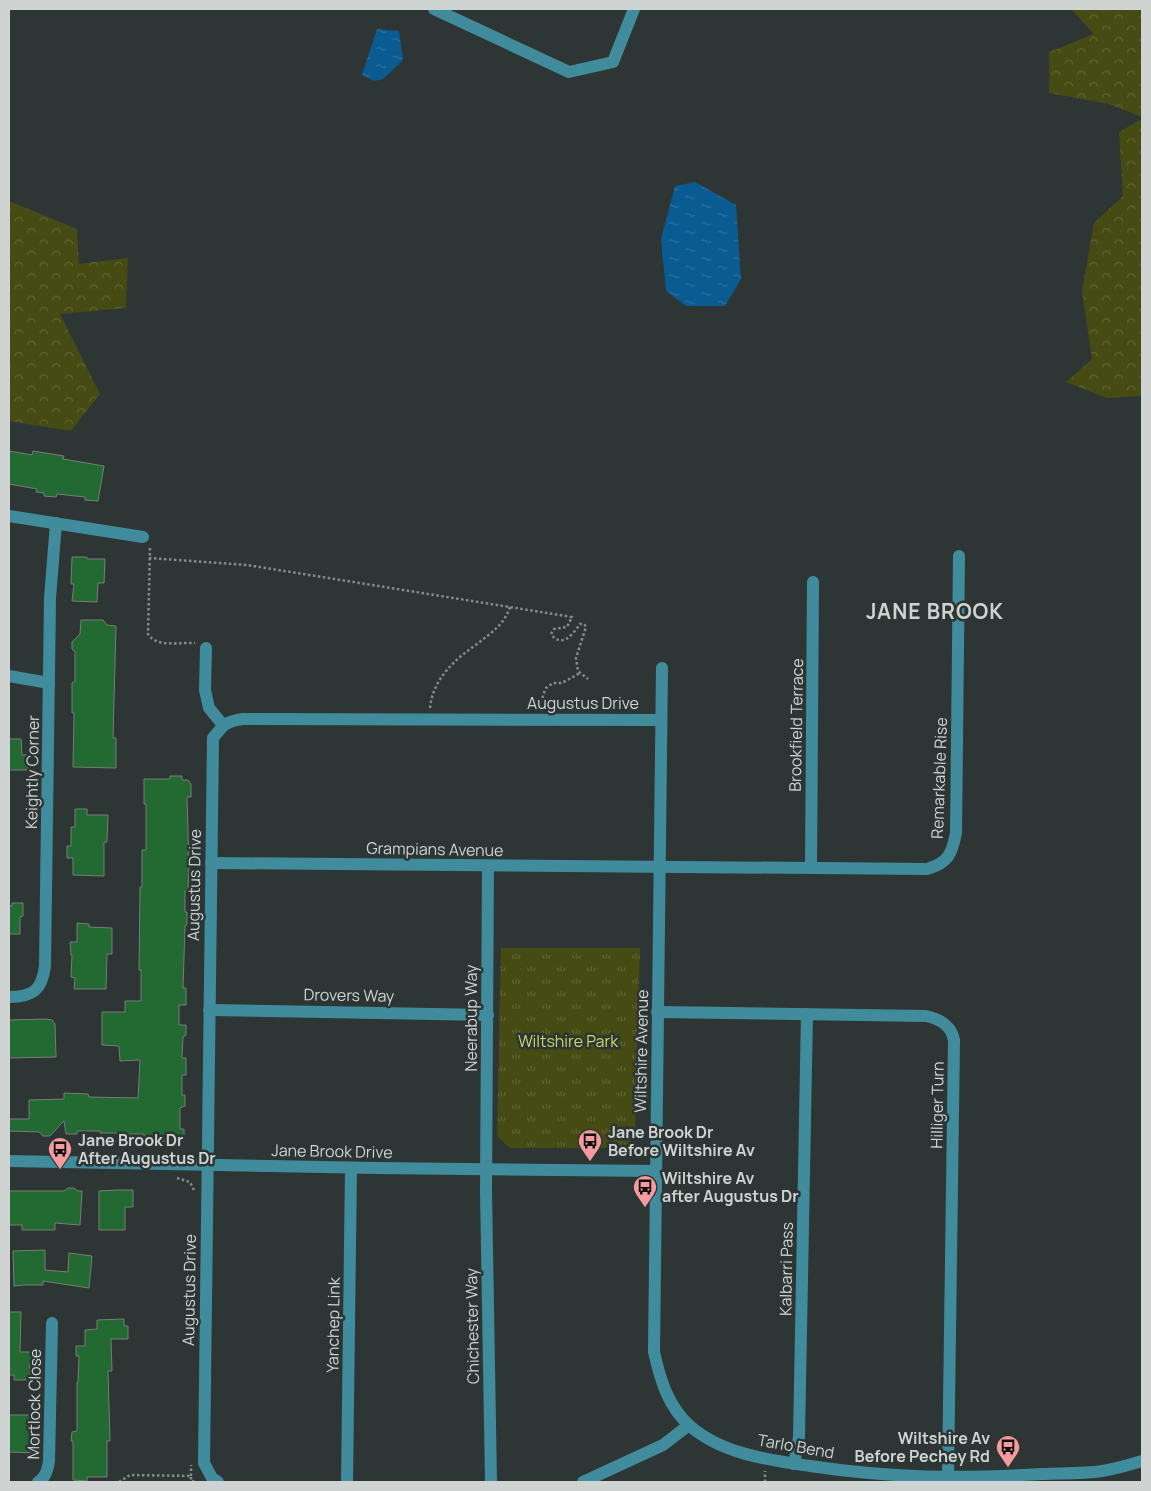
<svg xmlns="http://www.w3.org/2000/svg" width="1151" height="1491" viewBox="0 0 1151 1491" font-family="Manrope,sans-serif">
  <defs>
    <pattern id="forest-crowns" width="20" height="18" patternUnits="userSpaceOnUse" patternTransform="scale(1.25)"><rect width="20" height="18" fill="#464b13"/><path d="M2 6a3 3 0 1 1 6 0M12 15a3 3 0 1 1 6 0" fill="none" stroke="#606434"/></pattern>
    <pattern id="park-tufts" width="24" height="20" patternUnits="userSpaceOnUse" patternTransform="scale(1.25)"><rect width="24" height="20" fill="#464b13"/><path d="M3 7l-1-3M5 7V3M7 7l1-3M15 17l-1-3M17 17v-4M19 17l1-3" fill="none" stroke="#606434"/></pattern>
    <pattern id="water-ripples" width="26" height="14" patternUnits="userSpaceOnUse" patternTransform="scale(1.25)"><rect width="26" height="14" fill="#0a5b91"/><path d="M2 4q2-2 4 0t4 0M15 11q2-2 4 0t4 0" fill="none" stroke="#2d72a0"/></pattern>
  </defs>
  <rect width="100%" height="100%" fill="#2d3634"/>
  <g fill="url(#forest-crowns)">
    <polygon points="1071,9 1142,9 1142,117 1109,104 1049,93 1049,52 1094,34"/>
    <polygon points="1142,119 1142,396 1107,398 1066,382 1092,359 1082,291 1094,223 1123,196 1119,132"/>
    <polygon points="9,201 77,229 79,264 128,258 126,308 60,314 100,394 71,431 9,421"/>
  </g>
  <polygon fill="url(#park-tufts)" points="501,948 640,948 635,1134 626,1148 510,1148 497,1136"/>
  <g fill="url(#water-ripples)">
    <polygon points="377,29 399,31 403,60 383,79 374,81 362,75"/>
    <polygon points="695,182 736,205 741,279 725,306 686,306 666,291 661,239 675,186"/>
  </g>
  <g fill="#226932" stroke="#777e78">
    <polygon points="9,451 32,455 33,451 64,456 63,459 104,466 98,501 85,500 85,497 57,494 56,497 44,496 44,493 36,492 37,489 9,484"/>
    <polygon points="72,557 87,557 87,559 105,559 104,583 98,583 97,602 72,601 74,584 71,584"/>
    <polygon points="81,620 103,620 107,625 116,626 113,738 116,738 116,768 73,767 74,713 72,713 72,683 75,681 75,652 72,649 72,642 80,634"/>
    <polygon points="9,739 21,739 22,755 28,755 28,770 9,770"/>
    <polygon points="170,776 182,776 182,780 188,780 191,784 191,797 187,797 189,862 188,891 185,891 185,912 187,912 187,923 186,926 185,926 183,988 186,988 186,1005 179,1005 179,1025 186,1025 186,1035 183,1037 182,1058 186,1058 186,1075 182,1075 182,1095 185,1095 185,1106 180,1108 180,1129 184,1129 184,1141 145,1142 144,1141 144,1134 118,1134 118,1133 100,1133 100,1131 77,1131 77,1134 66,1134 64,1121 50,1136 43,1136 39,1132 9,1131 9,1119 29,1119 29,1100 64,1099 64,1093 88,1094 89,1097 138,1098 140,1060 120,1061 119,1046 102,1045 102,1012 125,1012 125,1001 141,1001 141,970 139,970 140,887 142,887 142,850 146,850 146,804 144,804 144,779 170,779"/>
    <polygon points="75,809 87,809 87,815 108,815 107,842 104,842 104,876 73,875 73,858 67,858 67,846 71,846 71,827 75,827"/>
    <polygon points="12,903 23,903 23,916 20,917 20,934 9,934 9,906 12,906"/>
    <polygon points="77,923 89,924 89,927 112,928 112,954 107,954 106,989 74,989 75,978 71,977 72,955 71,955 70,942 77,942"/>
    <polygon points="46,1019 52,1020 55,1024 56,1057 9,1058 9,1020"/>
    <polygon points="68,1188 74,1188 78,1191 82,1191 80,1225 55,1223 55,1230 22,1230 22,1225 9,1225 9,1191 64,1191"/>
    <polygon points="117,1190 133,1190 133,1207 125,1207 125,1230 99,1230 99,1191"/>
    <polygon points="45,1250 45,1270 68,1272 69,1253 92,1256 89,1288 43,1281 43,1285 24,1285 14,1286 13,1251"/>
    <polygon points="9,1312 21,1312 20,1352 29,1352 32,1354 32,1360 30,1361 29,1380 14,1380 14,1375 9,1375"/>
    <polygon points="124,1319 124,1326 128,1326 128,1339 111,1339 112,1371 108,1371 110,1441 107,1441 107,1477 87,1477 87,1481 73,1480 73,1441 71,1441 72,1432 77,1431 77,1382 78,1382 79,1356 76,1356 76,1346 85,1346 85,1330 97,1329 97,1320"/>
    <polygon points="9,1415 30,1415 30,1442 35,1441 35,1453 9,1452"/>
  </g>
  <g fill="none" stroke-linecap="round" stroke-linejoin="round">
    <g stroke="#868c8b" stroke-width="2.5" stroke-dasharray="2.5 2.5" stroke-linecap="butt">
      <path d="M150,548l-2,86c8,14 33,8 47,9"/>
      <path d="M149,558l98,7 325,52 -5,10 -13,2 -3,5c11,15 22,0 29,-10h4l2,3 -10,31 2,13 10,8"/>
      <path d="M430,708c3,-29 24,-48 47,-64 14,-11 27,-19 33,-37"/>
      <polyline points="542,708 543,695 546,688 553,683 562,683 580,673"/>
      <polyline points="177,1178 190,1182 194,1190"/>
      <polyline points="191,1476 191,1465"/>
      <polyline points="119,1482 130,1475 191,1476 191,1481 195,1482"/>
      <polyline points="765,1482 765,1471"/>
    </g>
    <g stroke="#418c9c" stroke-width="12">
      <polyline points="434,9 569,72 613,62 634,9"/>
      <polyline points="9,516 143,537"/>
      <polyline points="206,648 205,690 209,708 223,725"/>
      <path d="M662,668l-8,684c6,27 14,55 36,74 32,28 79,34 120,40 80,12 151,13 231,8 20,-1 41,0 61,-3 13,-2 27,-6 40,-10"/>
      <polyline points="9,676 49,683"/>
      <path d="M211,863l716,6c21,-6 25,-15 29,-36l3,-277"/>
      <polyline points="488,866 486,1190 491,1482"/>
      <polyline points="811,868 813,582"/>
      <path d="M9,997c24,0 33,-7 36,-31l5,-368 6,-75"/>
      <polyline points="209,1010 488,1015"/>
      <path d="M657,1012l269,4c14,3 25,9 28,24l-6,438"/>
      <polyline points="9,1161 377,1168 655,1171"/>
      <polyline points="794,1464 799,1437 807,1014"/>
      <path d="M38,1482c8,-4 10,-13 11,-21l3,-138"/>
      <path d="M218,1482l-6,-4 -8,-15 9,-725c10,-13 13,-17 30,-19l418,1"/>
      <polyline points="347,1482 351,1168"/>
      <polyline points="583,1482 663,1445 689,1425"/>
    </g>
  </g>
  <defs>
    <g id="bus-pin" transform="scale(1.25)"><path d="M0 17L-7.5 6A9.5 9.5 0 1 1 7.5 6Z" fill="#f49b9f" stroke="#2d3634"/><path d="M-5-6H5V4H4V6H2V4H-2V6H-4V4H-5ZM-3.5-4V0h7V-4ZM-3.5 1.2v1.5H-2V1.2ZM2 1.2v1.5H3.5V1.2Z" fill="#111"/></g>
  </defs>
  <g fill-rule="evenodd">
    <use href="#bus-pin" x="590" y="1141"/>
    <use href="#bus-pin" x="60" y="1149"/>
    <use href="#bus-pin" x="645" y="1187"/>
    <use href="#bus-pin" x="1008" y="1447"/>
  </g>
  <g text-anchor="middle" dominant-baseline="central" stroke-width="5" stroke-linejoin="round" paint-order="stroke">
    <g font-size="16" fill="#cfd4d3" stroke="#2d3634">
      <text x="583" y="703">Augustus Drive</text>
      <text transform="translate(796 725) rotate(-89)">Brookfield Terrace</text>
      <text transform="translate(32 772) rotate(-89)">Keightly Corner</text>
      <text transform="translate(939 778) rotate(-88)">Remarkable Rise</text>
      <text transform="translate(435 849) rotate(1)">Grampians Avenue</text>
      <text transform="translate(194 885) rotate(-89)">Augustus Drive</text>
      <text transform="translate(349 995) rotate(1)">Drovers Way</text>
      <text transform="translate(471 1018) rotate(-90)">Neerabup Way</text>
      <text transform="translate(641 1051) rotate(-89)">Wiltshire Avenue</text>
      <text transform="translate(937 1105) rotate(-89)">Hilliger Turn</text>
      <text transform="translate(332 1151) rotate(1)">Jane Brook Drive</text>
      <text transform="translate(786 1269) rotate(-89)">Kalbarri Pass</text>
      <text transform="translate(189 1290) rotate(-89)">Augustus Drive</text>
      <text transform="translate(333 1325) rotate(-89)">Yanchep Link</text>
      <text transform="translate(472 1326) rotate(-91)">Chichester Way</text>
      <text transform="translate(34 1404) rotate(-89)">Mortlock Close</text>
      <text transform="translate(796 1446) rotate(10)">Tarlo Bend</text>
    </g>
    <g font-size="16" fill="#cad863" stroke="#2d3634">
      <text x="568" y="1041">Wiltshire Park</text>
    </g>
    <g font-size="16" font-weight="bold" fill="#cfd4d3" stroke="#2d3634" text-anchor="start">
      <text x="608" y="1132">Jane Brook Dr<tspan x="608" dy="18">Before Wiltshire Av</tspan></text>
      <text x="78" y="1140">Jane Brook Dr<tspan x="78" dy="18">After Augustus Dr</tspan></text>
      <text x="662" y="1178">Wiltshire Av<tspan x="662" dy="18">after Augustus Dr</tspan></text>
      <text x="990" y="1438" text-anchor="end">Wiltshire Av<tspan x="990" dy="18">Before Pechey Rd</tspan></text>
    </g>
    <g font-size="21" font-weight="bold" letter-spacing="1" fill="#cfd4d3" stroke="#2d3634">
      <text x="935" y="611">JANE BROOK</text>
    </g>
  </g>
  <rect width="1151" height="1491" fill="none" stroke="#cfd4d3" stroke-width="20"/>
</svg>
